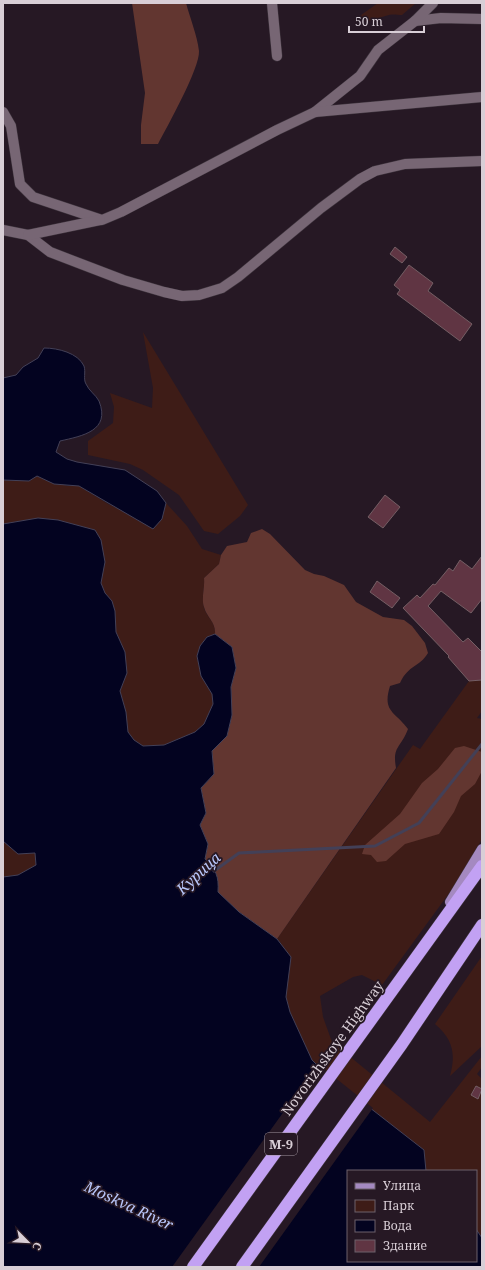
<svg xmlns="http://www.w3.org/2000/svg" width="485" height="1270" viewBox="0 0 485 1270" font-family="'Noto Serif',serif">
  <rect width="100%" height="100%" fill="#261824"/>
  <g fill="#3e1c17">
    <path d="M378,3h38l-14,12c-4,0 -9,-1 -13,0 -13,3 -22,10 -35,5z"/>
    <polygon points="143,332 248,505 240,516 218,534 204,531 179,495 143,470 130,464 88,455 88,441 113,423 114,407 110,393 152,408 153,388"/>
    <path d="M37,476l30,10h12l29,18 18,8 12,9 24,-2 4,-16 21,23 15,23 19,6 -2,9 -15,14c1,10 -3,20 0,30 3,10 12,14 11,26l-8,3 -7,9 -3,10 4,20 11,18 1,10 -9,20 -9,8 -31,13 -21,1 -9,-6 -6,-8 -2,-20 -6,-21 7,-18 -2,-21 -9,-20 -1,-21 -3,-10 -7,-8 -4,-10 2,-10 -8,-42 -37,-11 -20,-2 -35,6v-44l26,1z"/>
    <polygon points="482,680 482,711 477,718 482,719 482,839 458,881 382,985 362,975 353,977 320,996 323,1017 332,1042 430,1122 482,1056 482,1067 477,1074 482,1079 482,1238 476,1229 476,1171 426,1171 312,1060 290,1012 286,997 281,943 277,939 413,745 420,749 469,681"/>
    <polygon points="3,841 18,854 35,853 36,865 18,875 3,877"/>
    <path d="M482,956v90l-32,30c6,-22 3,-37 -15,-52z"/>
  </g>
  <g fill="#623630">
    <path d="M132,3h54c4,15 11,32 13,48 1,17 -32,76 -41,93h-17v-19l4,-32z"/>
    <path d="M262,529l8,5 35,36 9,4 10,2 20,9 12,17 27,15 21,3 8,6 13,17 3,10c-9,15 -19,11 -28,30l-10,3c-8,26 5,25 18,43 -7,19 -16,17 -12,39l-119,171 -38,-27 -22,-20c2,-16 -1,-22 -12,-33l3,-15 -8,-19 6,-12 -5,-25 13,-14 -2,-23 15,-15 5,-21 -1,-28 5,-19 -4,-21 -17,-13c1,-12 -8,-16 -11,-27 -3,-9 1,-19 0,-29l15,-14 2,-9 6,-9 20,-4 4,-9z"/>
    <polygon points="464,746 482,752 482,771 475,784 461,796 454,812 439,834 405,844 386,861 377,862 371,855 362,854 365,845 400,814 422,783 438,769 455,748"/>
  </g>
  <g fill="#030320" stroke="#434057">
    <path d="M44,348c14,0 34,5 40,18 2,6 -1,13 2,18 3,7 10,11 13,17 12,30 -17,35 -39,40l-4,11 11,7 10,3 48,8 32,21 9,12 -4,16 -9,10 -74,-43 -25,-2 -17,-8 -8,5 -26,-1v-102l13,-3 7,-8 15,-9z"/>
    <path d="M38,518l20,2 37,10 6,10 4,22 -4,21 4,10 7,8 3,10 1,21 9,20 2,21 -7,18 6,21 2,20 6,8 9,6 21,-1 31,-13 9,-8 9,-20 -1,-10 -11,-18 -4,-20 3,-10 7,-9 8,-3 17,13 4,21 -5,19 1,28 -5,21 -15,15 2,23 -13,14 5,25 -6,12 8,19 -3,15c11,11 14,17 13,33l21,20 38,27 14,18 -5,40 4,15 22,48 12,12 100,78 2,21h-78v90h128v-32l6,9v29h-479v-390l15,-2 18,-10 -1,-12 -17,1 -15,-13v-317z"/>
  </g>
  <polygon fill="#261824" points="318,1064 373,1108 259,1267 172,1267"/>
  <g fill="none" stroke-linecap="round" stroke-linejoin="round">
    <polyline stroke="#434057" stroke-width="3" points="214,871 239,853 375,846 419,823 482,744"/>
  </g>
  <g fill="#603543" stroke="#745e64">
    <polygon points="395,247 407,257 402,263 390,254"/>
    <polygon points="409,265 433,283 428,291 472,324 460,341 397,294 400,290 394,285"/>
    <polygon points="385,495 400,507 383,528 368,517"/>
    <polygon points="482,556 482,599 471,613 441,591 428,606 463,642 468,638 482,652 482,680 469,681 448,657 449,656 403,608 417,595 420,598 433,584 435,585 449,568 453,571 460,560 472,569"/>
    <polygon points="377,581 400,598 392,608 370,592"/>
    <polygon points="476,1086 482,1089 478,1099 471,1095"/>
  </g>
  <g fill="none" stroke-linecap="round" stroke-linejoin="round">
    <g stroke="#3e343d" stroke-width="11">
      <g id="minor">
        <polyline points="272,3 277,56"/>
        <polyline points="415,21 441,18 482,19"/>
        <polyline points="3,112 11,126 20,184 33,197 102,220 121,212 277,130 315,112 360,76 378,50 415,21 433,3"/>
        <polyline points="315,112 482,97"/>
        <polyline points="3,230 28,235 50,252 123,280 164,292 182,296 199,295 222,288 238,277 321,208 360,179 375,171 405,164 482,161"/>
        <polyline points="28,235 100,220"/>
      </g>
    </g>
    <g stroke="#3e343d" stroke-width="11">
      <polyline id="primary" points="450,902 482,849"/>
    </g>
    <g stroke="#3e343d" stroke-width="13">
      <g id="motorway">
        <polyline points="193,1267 482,866"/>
        <polyline points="242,1267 402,1044 482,925"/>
      </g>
    </g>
    <use href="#minor" stroke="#776674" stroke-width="10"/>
    <use href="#primary" stroke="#a489c0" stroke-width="10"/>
    <use href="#motorway" stroke="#c2a1f3" stroke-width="12"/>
  </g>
  <g text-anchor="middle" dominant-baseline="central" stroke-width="3.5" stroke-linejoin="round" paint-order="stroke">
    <rect fill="#261824" stroke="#a397a1" stroke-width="1" x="265" y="1133" width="32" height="22" rx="3"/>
    <g font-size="13" font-weight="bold" fill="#d8ced6">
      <text x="281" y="1144">М-9</text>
    </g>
    <g font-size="14" fill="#d8ced6" stroke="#261824">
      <text transform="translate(332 1048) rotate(-54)">Novorizhskoye Highway</text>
    </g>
    <g font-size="15" font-style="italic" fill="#b9c7fb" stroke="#261824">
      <text transform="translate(198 873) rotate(-43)">Курица</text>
      <text transform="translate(129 1205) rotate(25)">Moskva River</text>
    </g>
  </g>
  <rect width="485" height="1270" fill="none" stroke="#d8ced6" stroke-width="8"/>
  <rect x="347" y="1170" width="130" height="92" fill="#261824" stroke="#6d616b"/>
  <rect x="355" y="1183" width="20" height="6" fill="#a489c0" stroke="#6d616b"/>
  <text x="383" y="1190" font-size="12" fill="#d8ced6">Улица</text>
  <rect x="355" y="1200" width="20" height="12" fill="#3e1c17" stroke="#6d616b"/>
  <text x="383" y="1210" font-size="12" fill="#d8ced6">Парк</text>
  <rect x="355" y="1220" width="20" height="12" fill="#030320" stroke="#6d616b"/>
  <text x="383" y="1230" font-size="12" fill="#d8ced6">Вода</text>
  <rect x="355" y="1240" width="20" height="12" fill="#603543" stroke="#6d616b"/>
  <text x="383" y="1250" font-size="12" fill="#d8ced6">Здание</text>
  <g transform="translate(28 1242) rotate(114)" stroke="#261824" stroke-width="3" paint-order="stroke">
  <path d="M0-3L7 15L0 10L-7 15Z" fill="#d8ced6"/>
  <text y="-6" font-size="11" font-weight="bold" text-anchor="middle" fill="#d8ced6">С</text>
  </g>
  <path d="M349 26v6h75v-6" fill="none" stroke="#d8ced6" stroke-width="2"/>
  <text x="355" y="26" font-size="12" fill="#d8ced6" stroke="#261824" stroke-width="3" paint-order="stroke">50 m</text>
</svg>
